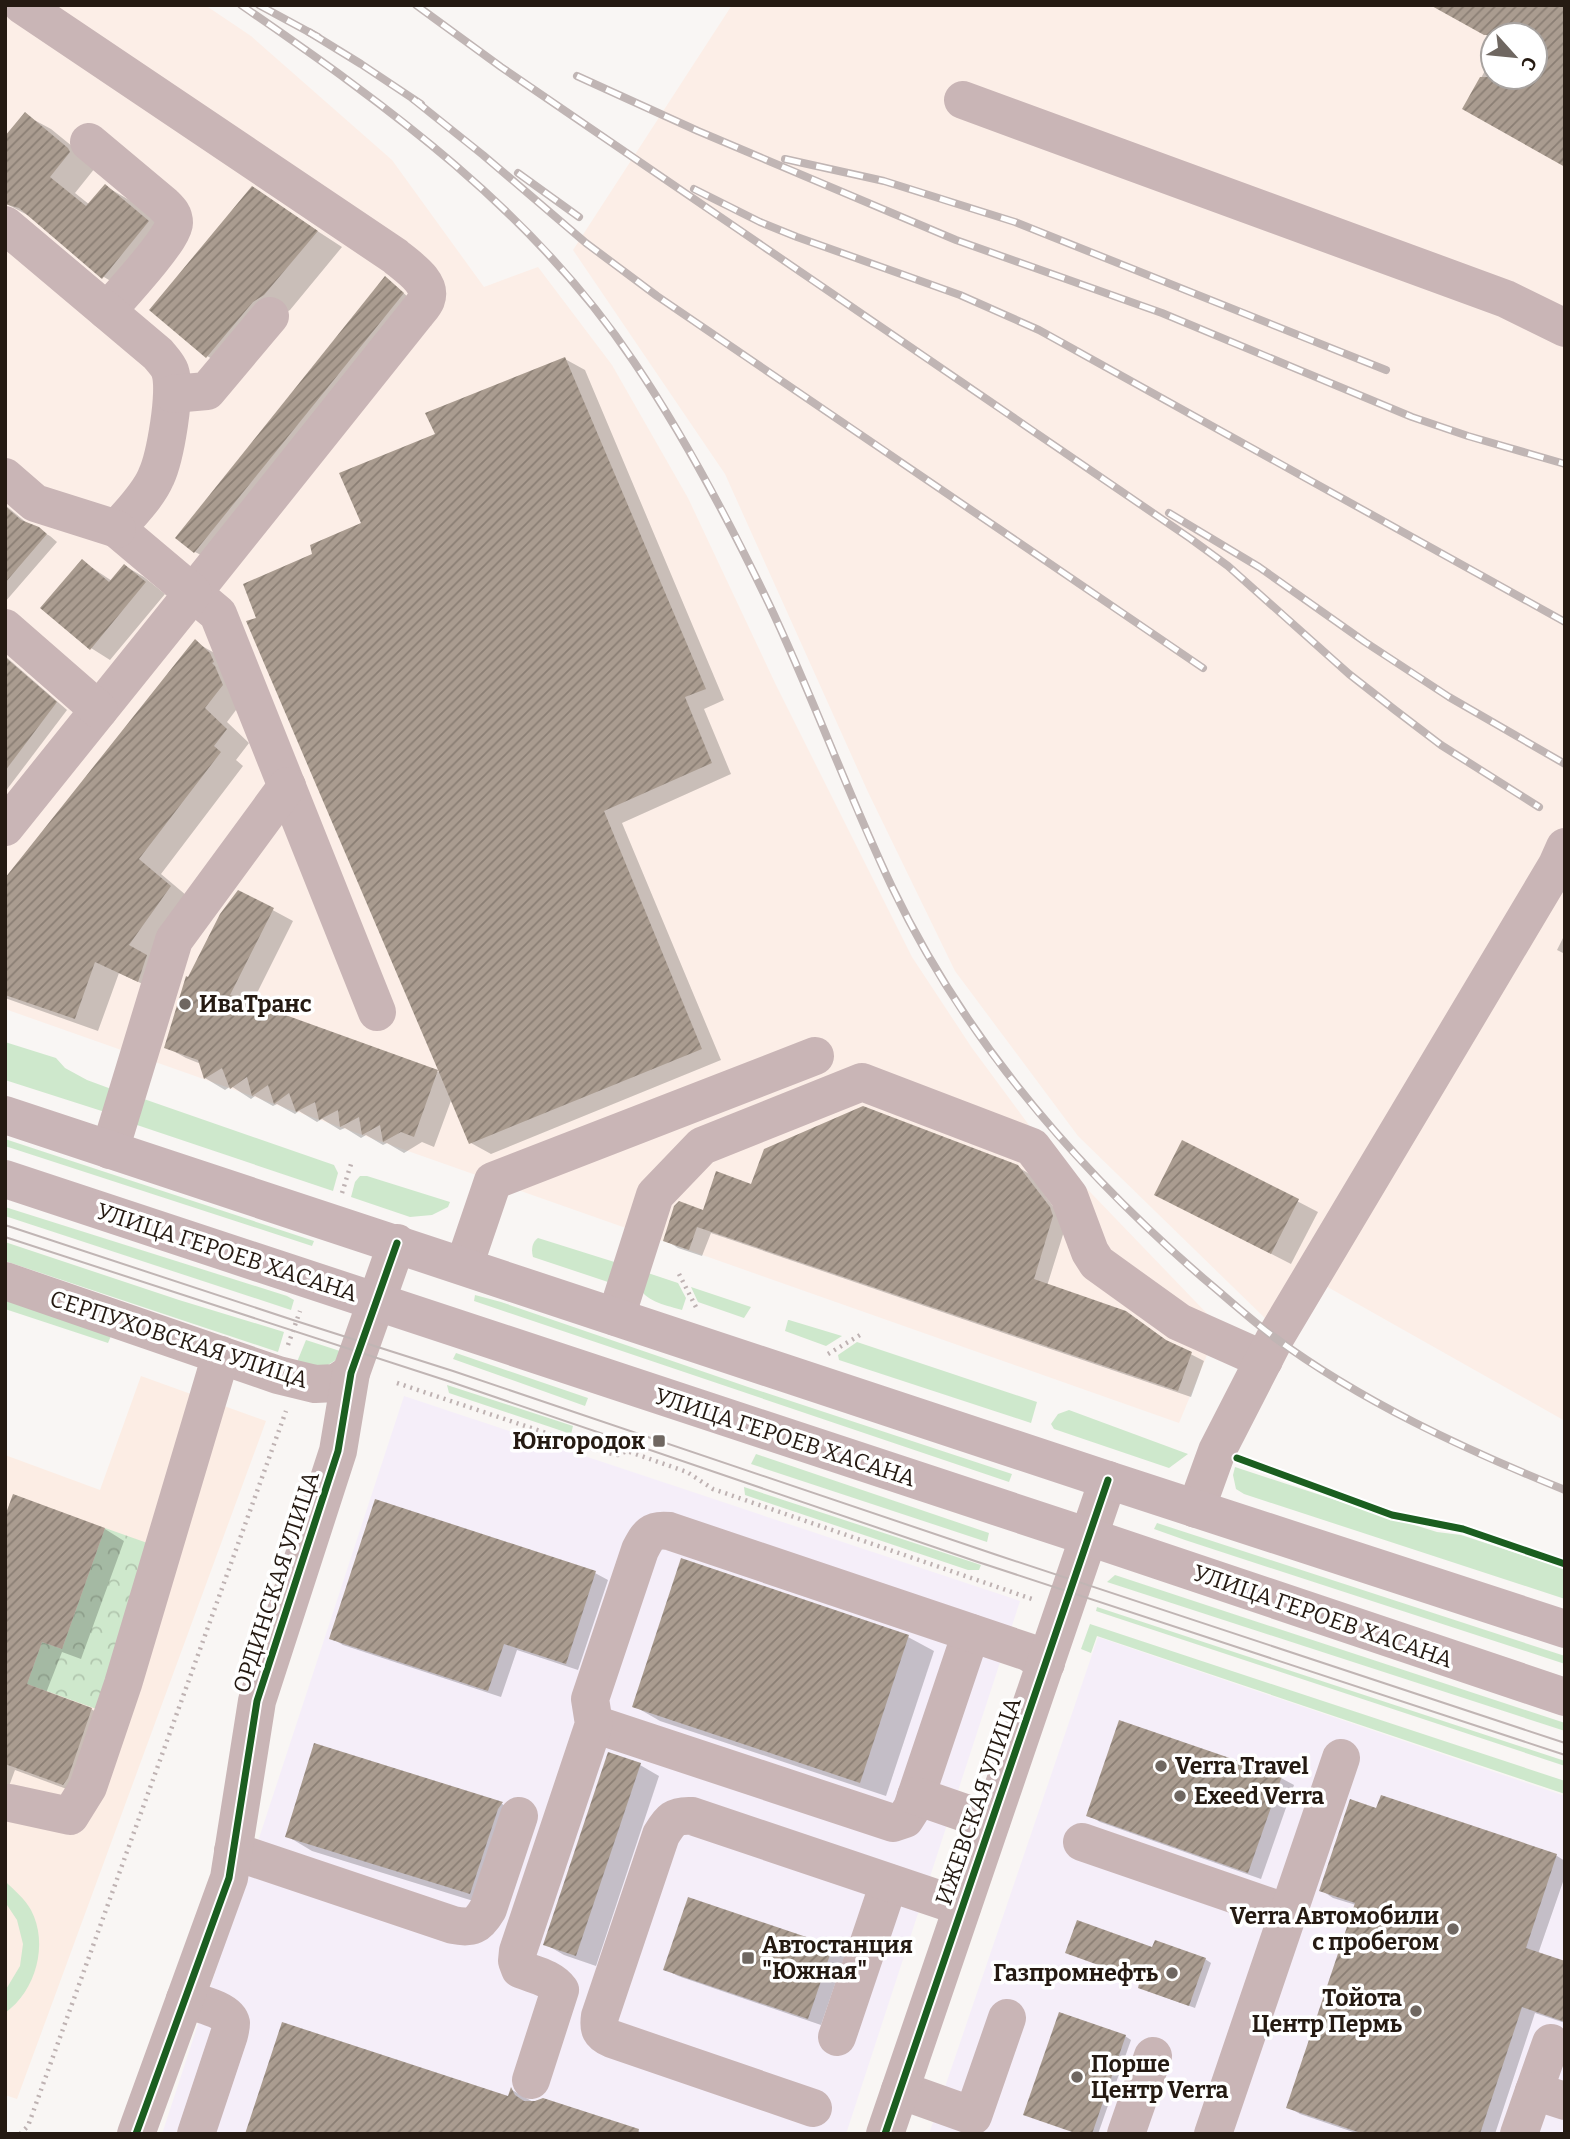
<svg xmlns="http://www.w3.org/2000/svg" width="1570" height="2139" viewBox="0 0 1570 2139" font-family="Bitter,serif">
  <defs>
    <pattern id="forest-crowns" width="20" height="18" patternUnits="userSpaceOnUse" patternTransform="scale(1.75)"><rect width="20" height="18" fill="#cee8cc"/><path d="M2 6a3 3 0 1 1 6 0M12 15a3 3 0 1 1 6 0" fill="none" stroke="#b1c6ae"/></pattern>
    <pattern id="building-hatch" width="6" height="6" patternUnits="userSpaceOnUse" patternTransform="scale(1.75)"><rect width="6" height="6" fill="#aa9c90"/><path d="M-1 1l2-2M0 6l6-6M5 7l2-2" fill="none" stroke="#8a7e74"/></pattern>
  </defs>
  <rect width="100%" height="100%" fill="#f9f6f4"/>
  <g fill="#f5eef9">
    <polygon points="404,1396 1020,1601 846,2134 162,2134"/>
    <polygon points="1098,1637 1565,1796 1565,2134 929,2134"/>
  </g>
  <g fill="#fceee7" fill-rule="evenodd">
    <polygon points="5,5 205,5 251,36 392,160 484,287 538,267 612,365 688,498 775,683 912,957 972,1048 1040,1140 1219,1326 1179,1423 5,1009"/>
    <path d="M732,5h833v1416l-264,-149 -30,52 -193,-188 -123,-165 -87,-179 -143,-318 -152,-224zM1493,35h42v42h-42z"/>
  </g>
  <polygon fill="#fcede4" points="141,1376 266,1421 17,2099 5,2095 5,1455 100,1490"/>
  <g fill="#cee8cc">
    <polygon points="5,1042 56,1058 65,1068 87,1080 114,1090 108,1113 5,1080"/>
    <polygon points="141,1098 334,1165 338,1173 333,1191 134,1124"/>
    <polygon points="5,1139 314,1241 312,1246 5,1146"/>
    <polygon points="360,1176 367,1176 450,1202 448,1207 432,1215 410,1217 351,1197 355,1182"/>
    <polygon points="5,1207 287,1296 294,1300 291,1310 5,1216"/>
    <path d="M538,1238l86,27 -7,20 -84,-28c-2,-7 -1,-15 5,-19z"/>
    <polygon points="5,1242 179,1300 284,1332 278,1352 5,1261"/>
    <path d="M639,1270l39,13 8,15 -4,12c-13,-4 -36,-8 -42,-22 -2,-5 -1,-13 -1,-18z"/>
    <polygon points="691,1287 751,1307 744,1318 698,1302"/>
    <polygon points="5,1293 114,1329 108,1343 5,1309"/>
    <polygon points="475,1295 501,1302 748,1387 1012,1474 1009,1482 474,1301"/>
    <polygon points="788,1320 789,1320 842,1336 826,1346 785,1331"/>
    <polygon points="306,1340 340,1351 336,1360 321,1369 297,1362"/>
    <polygon points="857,1342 1037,1402 1031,1423 839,1360 838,1355"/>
    <polygon points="456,1353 588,1398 585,1406 453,1359"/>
    <polygon points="447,1385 573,1426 571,1434 449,1393"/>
    <polygon points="1069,1410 1188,1454 1169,1468 1054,1429 1051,1424 1058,1414"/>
    <polygon points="756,1454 989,1533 987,1542 751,1464"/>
    <polygon points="1235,1467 1372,1512 1437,1532 1461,1535 1565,1569 1565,1599 1244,1494 1236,1489 1233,1475"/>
    <polygon points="744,1487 981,1565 979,1570 968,1570 745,1495"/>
    <polygon points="1157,1523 1565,1656 1565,1664 1185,1540 1154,1529"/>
    <polygon points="1115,1575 1565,1723 1565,1731 1107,1582"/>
    <polygon points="1097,1607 1565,1761 1565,1766 1096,1611"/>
    <polygon points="1090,1624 1565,1781 1565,1794 1097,1636 1091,1653 1081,1649"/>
    <path d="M5,1881c9,9 20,18 26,29 18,34 5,81 -26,103v-22l15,-25 3,-22 -6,-24 -12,-18z"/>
  </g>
  <polygon fill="url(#forest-crowns)" points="105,1528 153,1545 102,1711 27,1684 42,1642 62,1649"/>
  <g fill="#0003">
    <polygon points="1433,5 1565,5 1565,165 1464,109 1493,56 1493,77 1535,77 1535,35 1493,35 1493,39"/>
    <polygon points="25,115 51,129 94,164 95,168 75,193 90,205 105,186 131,201 174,237 129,292 104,277 33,218 5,203"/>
    <polygon points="253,189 342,247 290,310 279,316 233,371 207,356"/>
    <polygon points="391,282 408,297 201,555 195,552 177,538"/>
    <polygon points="565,359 585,370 724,700 704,709 731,774 622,823 721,1060 491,1154 471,1143 452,1098 434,1147 422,1142 404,1153 387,1143 383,1145 366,1135 361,1138 345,1128 340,1130 322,1119 317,1122 299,1111 295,1114 277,1104 273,1106 255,1096 251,1099 231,1086 225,1090 205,1078 201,1064 186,1058 166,1047 189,980 239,892 293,921 251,1005 441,1073 259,619 315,555 363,524 438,435"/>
    <polygon points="5,505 28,524 50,536 57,542 5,602"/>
    <polygon points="82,561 112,581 125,566 144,577 165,594 110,660 91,648"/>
    <polygon points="195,642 218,655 245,698 227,722 249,743 236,760 243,766 161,874 193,901 162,993 119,973 98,1031 5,998 5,881"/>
    <polygon points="5,656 67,710 5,792"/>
    <polygon points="1565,934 1565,954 1557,950"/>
    <polygon points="1183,1142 1318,1212 1291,1264 1176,1205"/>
    <polygon points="1018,1167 1031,1175 1066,1225 1047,1286 1125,1312 1173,1345 1204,1361 1191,1397 711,1233 702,1256 678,1248 665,1240 704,1212 752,1186"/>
    <polygon points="14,1497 105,1529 124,1541 81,1659 62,1652 46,1693 91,1709 110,1720 83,1795 15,1770 5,1797 5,1636"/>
    <polygon points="595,1573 608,1580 578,1670 517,1650 501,1697 343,1645 331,1638"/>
    <polygon points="908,1637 934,1651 886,1796 660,1721 634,1706"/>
    <polygon points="315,1745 502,1804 527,1818 496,1908 312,1851 287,1836"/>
    <polygon points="640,1765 659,1776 596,1966 564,1955 545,1944"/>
    <polygon points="1281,1778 1294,1785 1261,1879 1100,1822 1088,1815"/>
    <polygon points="1382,1797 1557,1856 1565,1861 1565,1876 1538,1954 1565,1963 1565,2023 1535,2013 1495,2134 1359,2134 1300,2114 1288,2107 1356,1905 1333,1898 1321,1890 1378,1810"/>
    <polygon points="832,1948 845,1955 821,2025 678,1976 665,1969"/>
    <polygon points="1153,1949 1205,1959 1211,1963 1195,2008 1145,1990"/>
    <polygon points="1125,2036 1131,2040 1098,2134 1079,2134"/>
    <polygon points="512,2090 535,2103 543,2100 646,2134 247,2134 509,2099"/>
  </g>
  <g fill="url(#building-hatch)">
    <polygon points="1430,5 1565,5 1565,167 1462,109 1480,77 1535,77 1535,35 1484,35"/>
    <polygon points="25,112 68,148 70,152 50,177 86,206 105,184 149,221 102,279 19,208 5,204 5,136"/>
    <polygon points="252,186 318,231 264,295 253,302 206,358 149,310"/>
    <polygon points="385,276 404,293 194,553 175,538"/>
    <polygon points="565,357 706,689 685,697 712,763 604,811 702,1049 469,1144 438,1070 414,1137 401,1132 383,1142 380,1125 362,1135 359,1117 340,1127 338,1110 319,1120 315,1102 296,1112 289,1093 274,1104 268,1085 252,1096 247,1077 230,1089 222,1068 204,1079 198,1060 164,1048 186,976 188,977 220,914 238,890 274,908 230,995 438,1070 246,621 256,618 243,584 312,554 310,545 361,523 339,473 435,434 425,413"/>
    <polygon points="5,506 21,520 39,527 47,534 5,583"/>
    <polygon points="82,559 109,582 124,564 146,582 90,650 40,608"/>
    <polygon points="195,639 210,653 214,662 212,663 215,666 223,685 205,708 227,729 214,746 221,752 139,859 171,886 129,945 147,955 138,982 95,962 75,1019 5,995 5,878"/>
    <polygon points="5,657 57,702 5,771"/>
    <polygon points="863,1106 1018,1165 1050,1207 1053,1216 1034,1279 1126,1311 1166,1340 1192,1352 1178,1391 697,1227 689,1250 663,1241 674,1206 679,1201 703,1210 716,1171 751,1184 764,1149"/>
    <polygon points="1182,1140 1299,1199 1271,1254 1154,1195"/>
    <polygon points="13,1494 105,1528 62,1649 42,1642 27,1684 92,1708 68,1778 63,1785 5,1764 5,1516"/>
    <polygon points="375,1499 596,1571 566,1664 504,1644 488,1691 329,1639"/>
    <polygon points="681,1558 909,1635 860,1783 632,1707"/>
    <polygon points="1119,1720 1282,1776 1248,1873 1086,1816"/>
    <polygon points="314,1743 503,1802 498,1809 470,1894 285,1837"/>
    <polygon points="608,1752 641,1763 576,1956 543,1945"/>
    <polygon points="1381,1795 1557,1854 1526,1948 1565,1961 1565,2022 1522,2007 1480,2134 1364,2134 1286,2108 1355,1903 1319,1891 1350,1799 1376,1808"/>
    <polygon points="688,1897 833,1946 808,2019 663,1970"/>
    <polygon points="1077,1920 1152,1947 1155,1940 1206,1958 1189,2006 1138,1988 1140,1980 1065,1953"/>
    <polygon points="1059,2012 1126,2035 1092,2134 1078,2134 1023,2115"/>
    <polygon points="282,2022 508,2096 511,2087 515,2095 524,2101 535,2101 543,2098 639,2129 638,2134 245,2134"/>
  </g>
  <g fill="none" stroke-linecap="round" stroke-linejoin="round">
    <g stroke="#beb2b2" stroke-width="4.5" stroke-dasharray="2 5" stroke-linecap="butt">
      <polyline points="342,1193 351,1164"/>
      <polyline points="679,1274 698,1311"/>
      <polyline points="288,1345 300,1311"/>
      <polyline points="828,1354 860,1335"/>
      <polyline points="397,1383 603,1452 618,1455 627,1451 687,1472 713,1489 1035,1600"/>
      <polyline points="1246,1462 1392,1515 1463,1529 1565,1564"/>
      <polyline points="20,2134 28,2126 286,1411"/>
    </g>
    <g stroke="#c9b5b6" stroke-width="38">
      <path d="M22,5l373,251c11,10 38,26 31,44 -2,5 -7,10 -10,14l-223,279 25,21 159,398"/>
      <polyline points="963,100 1506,299 1565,328"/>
      <path d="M89,142l74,62c6,6 11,10 11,19 0,15 -54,73 -67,88"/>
      <path d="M5,225l153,129c4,5 10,11 12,17 7,20 -5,87 -14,106 -8,19 -26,36 -39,52l76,64 -188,234"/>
      <polyline points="173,394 207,391 270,316"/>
      <polyline points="5,477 35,503 117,529"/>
      <polyline points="5,628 99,710"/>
      <polyline points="110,1150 174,940 287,786"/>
      <polyline points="464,1266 493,1181 815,1056"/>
      <polyline points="5,1281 278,1375 315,1384 336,1383 351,1373"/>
      <polyline points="616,1317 655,1195 702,1146 862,1082 1032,1147 1069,1196 1090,1252 1097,1263 1179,1322 1264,1360"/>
      <polyline points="1196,1509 1217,1451 1275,1338 1557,865 1565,847"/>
      <polyline points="594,1724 893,1823 905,1819 912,1808 971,1633"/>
      <polyline points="916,1796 991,1822"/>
      <polyline points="10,1803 70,1816 88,1787 123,1684 221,1355"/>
      <polyline points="1082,1842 1288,1913"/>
      <path d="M233,1851l220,74c19,4 25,1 35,-16l31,-93"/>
      <path d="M185,1999c11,4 43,10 46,24 0,4 -1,8 -2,12l-33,99"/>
      <polyline points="837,2037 889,1883"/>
      <path d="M531,2080l29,-90c-10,-13 -26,-15 -40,-21l-3,-8 1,-10 76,-227 -4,-25 50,-149c8,-15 11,-21 29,-19l359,121 18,11"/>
      <polyline points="900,2090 973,2116 1007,2018"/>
      <polyline points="1534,2091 1551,2043"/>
      <path d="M813,2108l-201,-69c-12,-5 -14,-10 -12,-23l61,-181c9,-15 13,-20 31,-19l270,91"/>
      <polyline points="136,2134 229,1878 257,1701 338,1451 351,1373 397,1243"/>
      <polyline points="885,2134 1108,1480"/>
      <polyline points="1126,2134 1153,2056"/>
      <polyline points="1213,2134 1341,1758"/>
      <polyline points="1519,2134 1534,2091 1565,2101"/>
    </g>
    <g stroke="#c9b5b7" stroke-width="38">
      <polyline points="5,1115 1108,1480 1565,1629"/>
      <polyline points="5,1179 1089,1537 1565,1697"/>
    </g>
    <g stroke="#c0b5b4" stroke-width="2">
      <polyline points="5,1225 296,1321 453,1371 997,1555 1565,1743"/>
      <polyline points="5,1237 451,1382 978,1562 1565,1755"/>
    </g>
    <g stroke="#c0b5b4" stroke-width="8">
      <g id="rail">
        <path d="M241,5c147,101 292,206 393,357 52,77 95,159 135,242 44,93 79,190 123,283 73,153 184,281 311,391 24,20 47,41 71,59 88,65 190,112 291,153"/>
        <polyline points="259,5 318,37"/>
        <polyline points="416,5 501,67 1191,539 1228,566 1349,674 1395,710 1441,745 1539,807"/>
        <polyline points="309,32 361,64 421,104"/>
        <polyline points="577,76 698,131 956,240 1162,313 1412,417 1468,436 1565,464"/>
        <polyline points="413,99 483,155 586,243 657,296 1203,668"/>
        <polyline points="785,159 884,181 1015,222 1386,370"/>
        <polyline points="518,173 579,217"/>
        <polyline points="694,189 760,222 797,237 960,295 1039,330 1565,622"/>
        <polyline points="1169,513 1259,567 1365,642 1449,697 1565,764"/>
      </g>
    </g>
    <use href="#rail" stroke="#fff" stroke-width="5" stroke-dasharray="16" stroke-linecap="butt"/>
    <g stroke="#fff" stroke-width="11">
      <g id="cycleway">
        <polyline points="1237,1458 1392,1515 1463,1529 1565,1564"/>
        <polyline points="136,2134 229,1878 257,1701 338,1451 351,1373 397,1243"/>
        <polyline points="885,2134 1108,1480"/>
      </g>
    </g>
    <use href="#cycleway" stroke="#1b5e20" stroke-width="7"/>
  </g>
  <g fill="#6f6761" stroke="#fff" stroke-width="2.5">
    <circle cx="185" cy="1004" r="7"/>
    <rect x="652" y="1434" width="14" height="14" rx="3.5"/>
    <circle cx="1161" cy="1766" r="7"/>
    <circle cx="1180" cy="1796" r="7"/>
    <circle cx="1453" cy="1929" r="7"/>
    <rect x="741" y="1951" width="14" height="14" rx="3.5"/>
    <circle cx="1172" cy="1973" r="7"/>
    <circle cx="1416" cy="2011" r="7"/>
    <circle cx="1077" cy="2077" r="7"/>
  </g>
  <g text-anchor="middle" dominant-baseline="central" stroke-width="7" stroke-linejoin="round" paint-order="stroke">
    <g font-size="23" font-weight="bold" fill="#251a12" stroke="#fff" text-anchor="start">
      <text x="199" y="1004">ИваТранс</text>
      <text x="645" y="1441" text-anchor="end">Юнгородок</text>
      <text x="1175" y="1766">Verra Travel</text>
      <text x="1194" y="1796">Exeed Verra</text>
      <text x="1439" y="1916" text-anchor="end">Verra Автомобили<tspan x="1439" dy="26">с пробегом</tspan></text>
      <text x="762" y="1945">Автостанция<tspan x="762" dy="26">"Южная"</tspan></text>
      <text x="1158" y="1973" text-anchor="end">Газпромнефть</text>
      <text x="1402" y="1998" text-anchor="end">Тойота<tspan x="1402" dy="26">Центр Пермь</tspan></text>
      <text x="1091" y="2064">Порше<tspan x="1091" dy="26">Центр Verra</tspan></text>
    </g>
    <g font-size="23" fill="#251a12" stroke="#fff">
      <text transform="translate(227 1252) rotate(18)">УЛИЦА ГЕРОЕВ ХАСАНА</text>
      <text transform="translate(179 1339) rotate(18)">СЕРПУХОВСКАЯ УЛИЦА</text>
      <text transform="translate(785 1437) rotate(18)">УЛИЦА ГЕРОЕВ ХАСАНА</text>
      <text transform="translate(276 1582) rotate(-72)">ОРДИНСКАЯ УЛИЦА</text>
      <text transform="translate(1323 1616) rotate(19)">УЛИЦА ГЕРОЕВ ХАСАНА</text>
      <text transform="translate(978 1801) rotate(-71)">ИЖЕВСКАЯ УЛИЦА</text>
    </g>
  </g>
  <rect width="1570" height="2139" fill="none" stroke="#251a12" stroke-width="14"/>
  <g transform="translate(1514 56) rotate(117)"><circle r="33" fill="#ffffff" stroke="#a8a3a0" stroke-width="2"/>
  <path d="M0-5L12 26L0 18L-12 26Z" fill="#6f6761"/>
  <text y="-10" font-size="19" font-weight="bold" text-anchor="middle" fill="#251a12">С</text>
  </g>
</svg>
